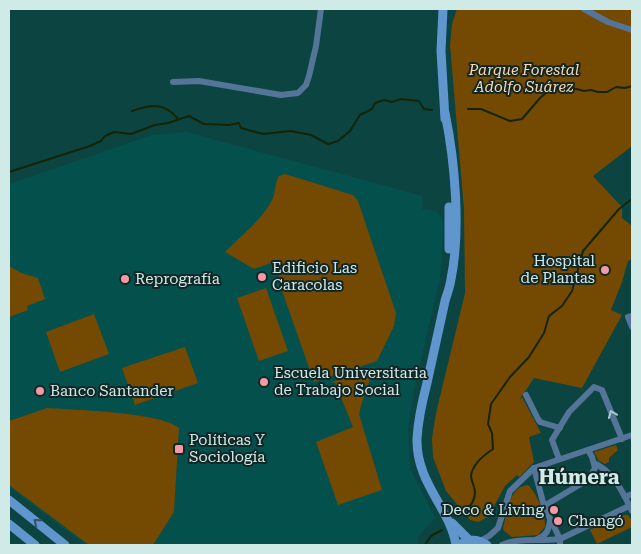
<svg xmlns="http://www.w3.org/2000/svg" width="641" height="554" viewBox="0 0 641 554" font-family="'Roboto Serif',serif">
  <rect width="100%" height="100%" fill="#0b4441"/>
  <polygon fill="#04504d" points="187,132 423,196 422,209 436,211 441,217 443,223 441,273 414,391 408,429 410,468 435,518 417,538 418,545 85,545 9,487 9,184 152,135"/>
  <g fill="#744901">
    <polygon points="457,9 632,9 632,146 593,176 622,207 622,218 632,226 632,259 628,261 622,282 611,310 622,315 582,388 534,378 518,402 522,397 541,433 529,437 534,462 519,477 517,475 505,486 488,517 478,522 470,520 446,491 433,457 432,438 436,413 465,293 464,210 450,45 452,24"/>
    <path d="M285,174l68,21 5,6 38,112 -2,13 -17,35 -63,21 -35,-100 2,-1 -7,-19 -20,7 -29,-17c15,-15 35,-31 46,-50 5,-8 3,-18 8,-26z"/>
    <polygon points="9,266 21,273 38,278 45,299 27,306 28,310 9,317"/>
    <polygon points="266,288 288,351 259,361 237,298"/>
    <polygon points="94,314 109,354 60,372 46,332"/>
    <polygon points="185,347 198,383 135,405 122,368"/>
    <polygon points="374,367 362,402 359,414 382,490 338,505 316,442 353,427 335,383 332,382"/>
    <path d="M47,408c27,2 114,4 132,20l-5,84 -21,33h-64l-80,-60v-64z"/>
    <polygon points="616,445 618,450 609,458 609,462 605,464 599,461 594,452"/>
    <path d="M528,485c9,8 18,31 17,42l-7,8 -26,2 -8,-6 -1,-3c4,-15 6,-42 25,-43z"/>
    <polygon points="621,515 628,515 632,520 632,527 597,544 590,530"/>
  </g>
  <g fill="none" stroke-linecap="round" stroke-linejoin="round">
    <g stroke="#152504" stroke-width="2">
      <polyline points="468,109 481,109 510,121 522,119 540,98 547,92 557,89 565,86 584,91 591,90 598,92 607,92 616,87 625,88 632,86"/>
      <path d="M132,111c19,-7 32,-9 46,8"/>
      <polyline points="9,172 90,146 101,141 105,136 114,132 131,134 155,125 168,123 189,116 204,124 229,125 239,123 241,128 263,134 291,131 311,135 328,144 338,141 350,131 360,115 372,109 375,103 384,100 392,102 401,99 419,101 424,109 432,110"/>
      <path d="M465,511c7,-6 12,-14 9,-24 -1,-4 -3,-7 -3,-11 1,-12 13,-21 22,-27l-1,-16 -4,-9 3,-20 19,-27 19,-20 15,-24 5,-17 13,-10 10,-15 11,-40 36,-42 13,-10"/>
      <polyline points="425,545 431,536 442,530"/>
    </g>
    <g stroke="#557598" stroke-width="6">
      <polyline points="584,9 608,22 632,30"/>
      <polyline points="173,82 199,81 281,95 298,93 306,85 309,76 316,46 321,9"/>
      <polyline points="632,316 628,317 632,327"/>
      <polyline points="526,395 538,419 540,422 560,428"/>
      <polyline points="559,459 552,440 569,412 594,387 602,390 622,439"/>
      <path d="M594,463c16,8 23,19 31,34l7,-3"/>
      <polyline points="534,468 544,506 560,539 560,545"/>
      <polyline points="625,497 632,511"/>
      <polyline points="544,506 589,479 595,468 592,457 588,450"/>
      <path d="M535,540c11,-4 14,-9 15,-20"/>
      <polyline points="480,541 489,536 498,528 510,491 534,468 632,435"/>
      <path d="M502,545c16,-8 39,-3 58,-6l69,-33"/>
    </g>
    <g stroke="#6095cd" stroke-width="9">
      <polyline points="443,9 441,51 445,119"/>
      <path d="M445,113c10,48 16,118 6,166 -1,8 -4,15 -6,22 -6,28 -12,55 -18,82 -5,19 -9,37 -10,56 -1,44 33,69 39,106"/>
      <polyline points="449,207 449,249"/>
      <polyline points="9,500 65,545"/>
      <polyline points="452,523 469,540"/>
      <polyline points="9,524 35,545"/>
      <path d="M460,545c9,-7 17,-6 27,0"/>
    </g>
  </g>
  <defs><path id="oneway-chevron" d="M-2-3.5L2.5 0L-2 3.5" fill="none" stroke-width="1.6" stroke-linecap="round" stroke-linejoin="round" transform="scale(1.25)"/></defs>
  <use stroke="#abc7d0" href="#oneway-chevron" transform="translate(612 414) rotate(-112)"/>
  <use stroke="#315268" href="#oneway-chevron" transform="translate(37 522) rotate(-141)"/>
  <g fill="#f49aa6" stroke="#112625" stroke-width="2">
    <circle cx="605" cy="270" r="5"/>
    <circle cx="262" cy="277" r="5"/>
    <circle cx="125" cy="279" r="5"/>
    <circle cx="264" cy="382" r="5"/>
    <circle cx="40" cy="391" r="5"/>
    <rect x="174" y="444" width="10" height="10" rx="2.5"/>
    <circle cx="554" cy="510" r="5"/>
    <circle cx="558" cy="521" r="5"/>
  </g>
  <g text-anchor="middle" dominant-baseline="central" stroke-width="4" stroke-linejoin="round" paint-order="stroke">
    <g font-size="15" font-style="italic" fill="#fed8ac" stroke="#112625">
      <text x="524" y="70">Parque Forestal<tspan x="524" dy="17">Adolfo Suárez</tspan></text>
    </g>
    <g font-size="15" fill="#d0eae8" stroke="#112625" text-anchor="start">
      <text x="595" y="261" text-anchor="end">Hospital<tspan x="595" dy="17">de Plantas</tspan></text>
      <text x="272" y="268">Edificio Las<tspan x="272" dy="17">Caracolas</tspan></text>
      <text x="135" y="279">Reprografía</text>
      <text x="274" y="373">Escuela Universitaria<tspan x="274" dy="17">de Trabajo Social</tspan></text>
      <text x="50" y="391">Banco Santander</text>
      <text x="189" y="440">Políticas Y<tspan x="189" dy="17">Sociología</tspan></text>
      <text x="544" y="510" text-anchor="end">Deco &amp; Living</text>
      <text x="568" y="521">Changó</text>
    </g>
    <g font-size="20" font-weight="bold" fill="#d0eae8" stroke="#112625">
      <text x="579" y="477">Húmera</text>
    </g>
  </g>
  <rect width="641" height="554" fill="none" stroke="#d0eae8" stroke-width="20"/>
</svg>
